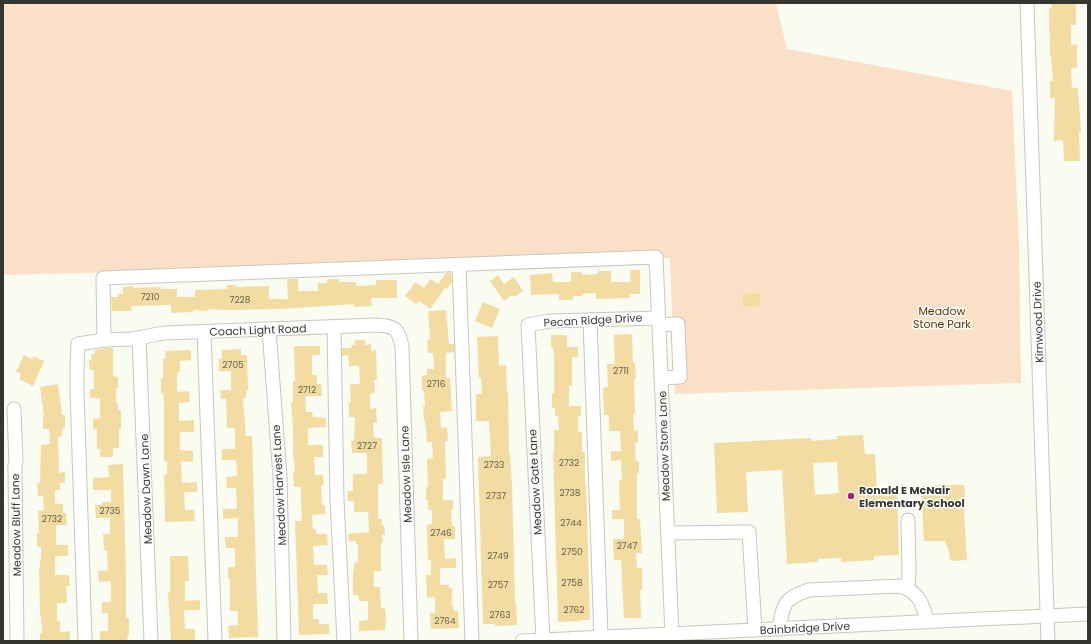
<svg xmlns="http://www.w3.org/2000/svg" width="1091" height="644" viewBox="0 0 1091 644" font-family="Poppins,sans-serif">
  <rect width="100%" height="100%" fill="#fafcf2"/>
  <polygon fill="#fbe0c8" points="3,3 776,3 787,49 1012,91 1019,245 1021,383 675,394 670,258 3,275"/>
  <g fill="#f3dca2" fill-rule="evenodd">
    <polygon points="1051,3 1076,4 1076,25 1071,25 1071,45 1077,44 1077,68 1071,68 1072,88 1078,88 1081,132 1079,132 1080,161 1064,161 1063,140 1054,141 1055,98 1050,98 1050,81 1053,81 1051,56 1050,56 1049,8 1052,8"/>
    <polygon points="630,270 640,270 640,294 629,294 630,298 596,299 596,293 582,294 582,296 573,296 573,300 559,300 559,294 531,295 530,275 552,273 553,282 571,282 571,272 582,272 582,275 598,274 598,271 611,271 611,282 631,282"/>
    <polygon points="446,273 451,273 452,282 447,289 445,288 430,309 419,301 416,304 405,296 415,282 424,288 431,279 438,284"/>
    <polygon points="498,275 504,284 514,277 523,291 514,297 512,295 504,301 490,281"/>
    <polygon points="287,279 298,279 298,291 318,291 318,283 327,283 327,279 339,279 339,282 356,282 356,286 376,285 376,280 397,280 397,298 371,298 372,306 354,307 354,304 282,309 227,310 208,309 208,311 193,310 193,312 171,313 171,305 131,306 132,311 112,311 111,297 118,297 118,294 123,294 123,287 133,286 133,288 161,287 161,289 177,289 177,297 195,297 195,290 227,289 227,285 236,285 236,287 269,286 269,299 288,299"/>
    <polygon points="760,293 760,306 743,307 743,294"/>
    <polygon points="483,302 500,309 492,328 475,321"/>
    <polygon points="446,310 449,344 454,344 454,352 446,353 446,378 450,378 452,411 440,412 441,428 447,427 448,441 445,441 446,479 443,479 443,500 453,500 453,509 451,509 452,526 455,526 455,539 444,539 445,559 456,558 456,568 440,568 440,585 449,585 449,588 452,588 452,607 454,607 454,611 458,611 459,628 431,629 430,613 435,613 435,597 427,598 426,575 431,575 431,560 428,560 427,525 432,524 432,510 428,510 428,500 426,500 426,487 428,487 427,459 433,458 432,442 427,442 425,421 424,421 423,406 425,406 424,391 422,391 422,376 427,375 427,369 434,369 433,353 428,353 427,340 430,339 428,311"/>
    <polygon points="632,334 633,363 635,363 636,378 634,378 635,414 633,414 634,431 638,430 638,443 635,443 636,461 639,461 639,473 637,473 637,519 640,519 642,553 636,553 637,568 642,568 642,590 640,590 641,618 624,618 621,560 614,560 613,539 624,539 624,519 612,519 612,510 620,510 619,481 622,480 621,460 611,461 611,451 621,451 620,431 609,431 609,415 604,415 603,388 608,387 607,364 615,364 614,335"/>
    <polygon points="551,335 567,335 567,347 578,347 578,357 572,357 572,386 569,386 569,406 581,406 581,416 578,416 578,432 582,432 582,452 585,452 585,483 586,483 587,513 590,620 579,620 580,621 558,622 553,452 554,452 554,430 559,430 558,416 555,416 555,408 552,408 552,393 554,393 554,357 553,347 551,347"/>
    <polygon points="498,336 499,366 506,365 507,393 508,393 509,454 510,454 512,484 515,602 516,602 517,625 495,626 495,624 483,624 478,457 491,456 489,421 476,421 476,394 482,394 481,378 479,378 477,337"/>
    <polygon points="355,340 365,340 365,345 371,344 371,351 376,350 377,380 374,380 375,393 370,394 370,409 376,408 377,422 373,423 374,438 382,438 383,484 378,484 378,519 382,519 382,525 384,525 385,535 382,535 383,543 381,543 381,571 374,571 374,587 380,587 381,608 385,608 385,614 386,614 385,630 359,631 359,621 368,620 368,601 359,601 358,595 353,595 353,571 354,571 354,563 358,562 358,544 356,544 356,541 349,541 348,534 369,532 368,512 354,512 354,501 348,501 347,491 353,491 353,474 367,474 367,453 352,453 351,441 354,440 355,417 349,417 349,402 351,402 350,384 360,384 359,366 349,366 348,355 342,356 342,348 352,348 351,345 355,345"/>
    <polygon points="294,346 320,346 320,355 312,355 312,375 317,375 317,384 321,384 322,396 305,396 306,412 312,412 313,417 326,418 326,427 308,428 308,445 323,445 323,457 314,457 315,475 323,475 324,485 321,485 322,505 325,505 325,514 312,515 313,529 316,529 316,534 327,534 328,545 313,546 314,565 327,565 328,575 317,575 318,593 327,593 328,604 313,604 313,619 319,619 319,624 329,624 329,634 299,635 295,521 302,521 301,505 301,487 294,487 293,472 295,472 294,457 293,457 293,428 291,403 293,403 293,381 295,381"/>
    <polygon points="105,348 113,348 113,376 118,377 118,388 116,388 116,403 118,403 118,410 121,410 121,429 119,429 119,448 113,448 113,457 100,457 100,449 97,449 97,429 93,429 93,419 100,418 100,398 90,398 90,389 94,389 94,370 90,370 89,360 92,360 91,354 95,354 95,350"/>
    <polygon points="241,349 241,355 247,355 248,390 246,390 246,398 243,398 246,436 252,436 258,637 229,638 228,626 238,625 238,611 230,611 230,579 228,579 228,567 235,567 235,548 226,548 225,537 238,537 238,518 223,519 223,509 237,509 236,488 227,488 226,477 237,476 236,460 222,460 222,449 235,449 235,428 227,428 226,399 221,399 220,390 231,390 231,371 219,371 219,359 222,359 222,350"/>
    <polygon points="191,350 191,360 180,361 180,372 177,373 177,392 189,391 190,402 179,403 179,421 194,420 194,432 180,432 180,450 193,451 193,462 181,461 182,483 197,482 197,492 184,492 185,510 194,510 195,521 165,522 164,475 167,475 167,461 164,461 164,403 163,393 161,394 161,379 163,378 163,359 166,359 165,351"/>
    <polygon points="24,355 32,359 33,356 44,361 33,386 19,379 21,374 16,372"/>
    <polygon points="58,384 62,415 65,415 65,428 62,429 62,436 58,437 59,473 65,472 65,483 60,483 60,490 55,490 55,504 63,504 63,513 66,513 67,525 56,525 56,545 68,545 68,556 55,556 55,575 69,575 70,586 66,586 67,603 57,603 57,621 60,621 60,632 70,631 70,641 40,641 40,633 42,633 41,615 40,615 39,569 40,569 40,561 41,561 41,547 38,547 37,544 37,533 39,533 38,511 44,510 43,496 38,496 37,483 40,483 41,445 50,444 49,429 43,429 43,416 44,415 40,387"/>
    <path d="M863,435l2,19h10l2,37 20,-1 2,65 -25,1v4l-33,2v-4l-23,1v3l-31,2 -5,-94 -36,2 2,40 -31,1 -3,-70 97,-5v3l26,-2v-3zM837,462l2,31 -24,2 -2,-32z"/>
    <polygon points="123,464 126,576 126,618 129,618 129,635 127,636 128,641 100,641 100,631 108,631 108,613 102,613 102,602 111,602 111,581 99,582 98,571 108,570 107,550 104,550 103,534 110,534 110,518 96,518 95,505 102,505 102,502 111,502 111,490 93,490 93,478 109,477 108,465"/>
    <polygon points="951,485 964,485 965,497 963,497 967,560 952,561 952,560 950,560 949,552 945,541 924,541 921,486"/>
    <polygon points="170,556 188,556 189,581 185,581 185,601 200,600 200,610 184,610 185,629 195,629 195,640 171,641 168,592 170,592"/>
  </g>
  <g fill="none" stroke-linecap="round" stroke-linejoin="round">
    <g stroke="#c6c8be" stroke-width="15">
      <g id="minor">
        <polyline points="1027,3 1048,641"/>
        <polyline points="459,265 472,641"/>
        <polyline points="590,320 601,637"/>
        <polyline points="659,325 678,324 680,377 661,378"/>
        <polyline points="334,327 337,500 344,641"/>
        <polyline points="269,330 280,477 284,641"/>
        <polyline points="204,332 215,641"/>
        <polyline points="139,338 151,641"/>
        <polyline points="104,340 103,278 656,257 672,634"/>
        <polyline points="14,409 16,462 15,465 17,641"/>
        <polyline points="668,533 749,532 755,630"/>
        <polyline points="908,588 909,571 908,520"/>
        <path d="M779,629c4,-25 5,-31 30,-39l91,-4c20,6 22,18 28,36"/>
        <polyline points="543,640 528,325 549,321 658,318"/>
        <path d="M85,641l-8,-251v-21l1,-25 26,-4 28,-1 32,-6 213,-8c19,1 21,4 25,22l9,294"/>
        <polyline points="522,641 1088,614"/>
      </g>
    </g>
    <use href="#minor" stroke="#fff" stroke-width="13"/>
  </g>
  <circle fill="#a02376" stroke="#fff" stroke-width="1.5" cx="851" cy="496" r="4"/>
  <g text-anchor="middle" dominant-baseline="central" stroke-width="3" stroke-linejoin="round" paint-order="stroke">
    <g font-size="9" fill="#64604e">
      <text x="150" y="297">7210</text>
      <text x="240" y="300">7228</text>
      <text x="233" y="365">2705</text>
      <text x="621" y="371">2711</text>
      <text x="436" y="384">2716</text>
      <text x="307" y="390">2712</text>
      <text x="367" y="446">2727</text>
      <text x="569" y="463">2732</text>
      <text x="494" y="465">2733</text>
      <text x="570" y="493">2738</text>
      <text x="496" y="496">2737</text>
      <text x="110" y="511">2735</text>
      <text x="52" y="519">2732</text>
      <text x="571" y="523">2744</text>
      <text x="441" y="533">2746</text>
      <text x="627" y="546">2747</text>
      <text x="572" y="552">2750</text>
      <text x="498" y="556">2749</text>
      <text x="572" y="583">2758</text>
      <text x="498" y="585">2757</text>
      <text x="574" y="610">2762</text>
      <text x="500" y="615">2763</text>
      <text x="445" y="621">2764</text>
    </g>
    <g font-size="11" fill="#5f3400" stroke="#fff">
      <text x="942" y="311">Meadow<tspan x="942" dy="13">Stone Park</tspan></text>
    </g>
    <g font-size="11" fill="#353632" stroke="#fff">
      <text transform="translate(593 320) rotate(-3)">Pecan Ridge Drive</text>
      <text transform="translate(1038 322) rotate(-92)">Kirnwood Drive</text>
      <text transform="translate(258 330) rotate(-2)">Coach Light Road</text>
      <text transform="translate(664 446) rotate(-92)">Meadow Stone Lane</text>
      <text transform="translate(406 474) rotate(-92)">Meadow Isle Lane</text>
      <text transform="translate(535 482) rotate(-93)">Meadow Gate Lane</text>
      <text transform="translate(279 485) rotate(-93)">Meadow Harvest Lane</text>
      <text transform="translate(146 489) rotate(-92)">Meadow Dawn Lane</text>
      <text transform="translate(16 525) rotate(-91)">Meadow Bluff Lane</text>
      <text transform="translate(805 628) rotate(-3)">Bainbridge Drive</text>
    </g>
    <g font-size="11" font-weight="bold" fill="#353632" stroke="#fff" text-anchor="start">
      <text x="859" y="490">Ronald E McNair<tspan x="859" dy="13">Elementary School</tspan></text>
    </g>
  </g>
  <rect width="1091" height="644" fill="none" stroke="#353632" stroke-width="8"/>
</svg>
